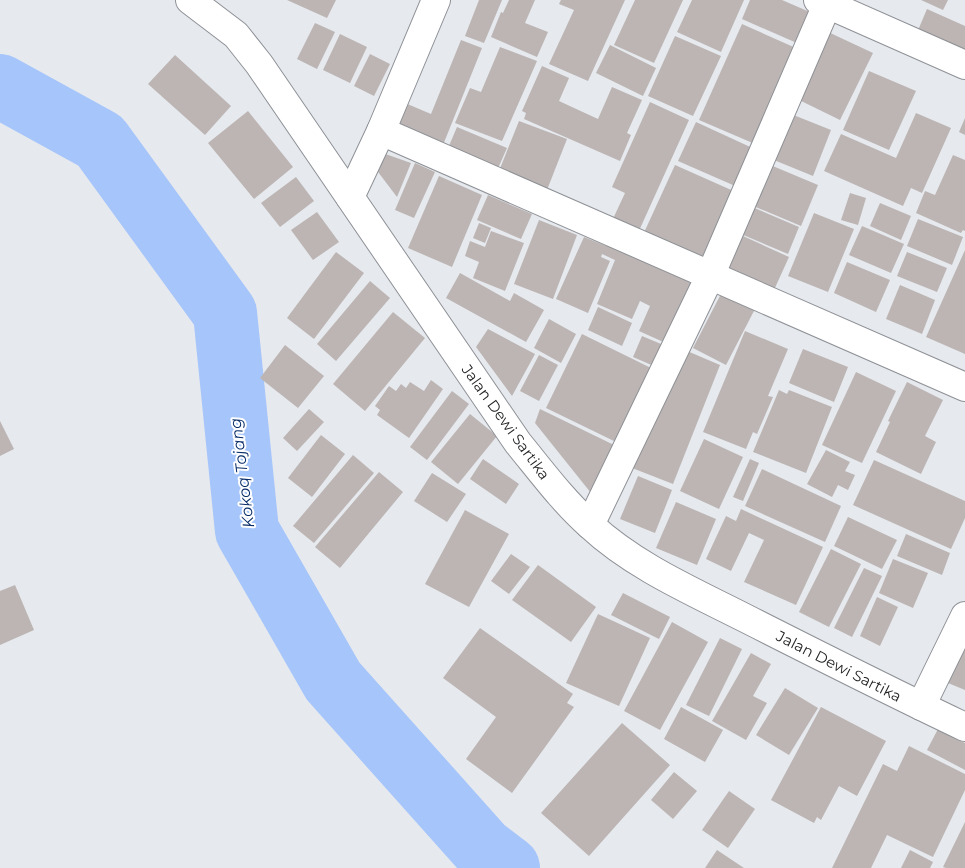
<svg xmlns="http://www.w3.org/2000/svg" width="965" height="868" viewBox="0 0 965 868" font-family="Montserrat,sans-serif">
  <rect width="100%" height="100%" fill="#e6e9ee"/>
  <g fill="none" stroke-linecap="round" stroke-linejoin="round">
    <polyline stroke="#a5c5fb" stroke-width="64" points="0,86 100,141 225,313 247,531 333,681 483,849 508,868"/>
  </g>
  <g fill="#bcb5b3">
    <polygon points="287,0 336,0 327,18"/>
    <polygon points="479,0 502,0 484,43 465,36"/>
    <polygon points="509,0 535,0 525,23 548,32 537,57 491,37 501,12 503,13"/>
    <polygon points="561,0 625,0 588,81 549,64 574,10 559,4"/>
    <polygon points="635,0 683,0 654,63 614,45"/>
    <polygon points="692,0 744,0 721,52 677,32"/>
    <polygon points="750,0 782,0 819,16 806,47 742,19"/>
    <polygon points="921,0 948,0 943,10"/>
    <polygon points="927,9 965,26 965,57 916,35"/>
    <polygon points="315,23 335,32 317,69 297,59"/>
    <polygon points="742,24 798,49 755,144 699,120"/>
    <polygon points="826,31 873,53 840,120 793,97"/>
    <polygon points="340,34 367,47 350,83 323,70"/>
    <polygon points="675,36 721,56 693,116 648,96"/>
    <polygon points="461,40 482,48 441,150 394,131 405,103 431,114"/>
    <polygon points="610,45 656,68 643,96 596,73"/>
    <polygon points="500,47 537,61 502,141 455,123 470,88 481,92"/>
    <polygon points="370,54 390,64 374,96 354,86"/>
    <polygon points="175,55 231,106 205,135 148,84"/>
    <polygon points="542,66 569,78 559,101 598,119 612,87 642,100 627,133 631,135 620,161 524,119 526,113 522,111"/>
    <polygon points="869,71 916,91 889,150 843,130"/>
    <polygon points="650,102 689,120 638,233 612,221 625,193 612,187"/>
    <polygon points="248,111 293,167 254,199 208,143"/>
    <polygon points="786,112 831,130 813,176 769,158"/>
    <polygon points="916,113 951,128 922,193 911,188 903,206 824,171 841,134 896,158"/>
    <polygon points="965,118 965,135 959,132"/>
    <polygon points="519,121 567,139 545,195 499,171"/>
    <polygon points="696,122 759,151 742,189 678,161"/>
    <polygon points="457,127 507,148 495,175 446,153"/>
    <polygon points="377,151 411,163 397,197 372,164"/>
    <polygon points="953,155 965,160 965,231 963,230 961,233 916,213 925,191 935,195"/>
    <polygon points="415,163 435,172 414,218 395,210"/>
    <polygon points="768,164 818,185 801,226 751,205"/>
    <polygon points="675,165 738,193 705,266 642,237"/>
    <polygon points="439,176 482,195 452,267 408,248"/>
    <polygon points="296,177 314,201 280,227 261,203"/>
    <polygon points="850,193 866,198 858,225 841,220"/>
    <polygon points="488,195 532,214 521,239 477,220"/>
    <polygon points="880,203 911,216 901,240 870,226"/>
    <polygon points="752,207 799,227 788,254 741,234"/>
    <polygon points="317,212 339,242 313,260 291,230"/>
    <polygon points="814,213 854,229 828,292 788,276"/>
    <polygon points="918,219 963,237 952,265 907,246"/>
    <polygon points="539,220 577,235 553,299 514,284"/>
    <polygon points="479,223 491,228 485,243 473,238"/>
    <polygon points="862,226 904,244 891,273 849,255"/>
    <polygon points="491,231 524,243 505,291 473,278 479,262 465,256 470,241 485,247"/>
    <polygon points="743,236 789,257 774,290 727,269"/>
    <polygon points="584,237 606,246 610,237 698,279 670,345 639,331 650,306 640,301 632,319 597,304 615,260 602,254 601,257 610,261 588,313 556,299"/>
    <polygon points="965,250 965,354 926,337"/>
    <polygon points="336,252 364,273 314,339 287,318"/>
    <polygon points="907,252 947,268 937,292 897,276"/>
    <polygon points="847,262 890,280 876,312 834,293"/>
    <polygon points="460,273 510,301 514,293 544,310 526,342 446,298"/>
    <polygon points="370,281 390,298 336,361 317,344"/>
    <polygon points="900,285 935,300 922,334 886,319"/>
    <polygon points="723,290 756,307 726,365 693,348"/>
    <polygon points="598,307 632,323 622,346 588,330"/>
    <polygon points="393,312 425,338 365,411 333,384"/>
    <polygon points="549,319 576,334 561,363 534,348"/>
    <polygon points="488,329 535,354 512,396 476,347"/>
    <polygon points="745,331 788,349 768,396 773,397 757,434 753,432 746,449 703,432"/>
    <polygon points="582,334 653,369 616,442 546,408"/>
    <polygon points="642,336 673,349 663,370 633,357"/>
    <polygon points="285,345 324,376 298,408 260,378"/>
    <polygon points="680,348 720,365 673,484 627,466"/>
    <polygon points="803,349 848,367 834,402 789,383"/>
    <polygon points="539,355 558,365 539,401 520,391"/>
    <polygon points="856,372 896,391 862,463 822,445"/>
    <polygon points="431,380 443,389 409,438 377,415 380,410 375,406 389,386 396,391 401,384 406,388 410,382 424,391"/>
    <polygon points="907,382 943,400 925,436 936,442 921,474 876,452 890,422 888,421"/>
    <polygon points="779,390 787,394 789,390 832,407 806,473 753,452"/>
    <polygon points="452,391 469,404 427,460 410,447"/>
    <polygon points="309,409 324,422 297,451 283,438"/>
    <polygon points="540,409 614,445 591,493 535,423"/>
    <polygon points="470,414 497,436 458,484 431,462"/>
    <polygon points="0,421 14,449 0,456"/>
    <polygon points="321,435 345,454 312,497 288,478"/>
    <polygon points="704,439 743,457 719,509 680,491"/>
    <polygon points="826,450 850,462 845,471 855,475 848,490 838,485 832,497 807,484"/>
    <polygon points="353,455 374,473 314,543 293,526"/>
    <polygon points="483,459 519,484 506,504 470,479"/>
    <polygon points="750,459 759,463 743,501 733,497"/>
    <polygon points="874,460 965,501 965,518 951,549 853,505"/>
    <polygon points="762,469 841,506 825,542 745,506"/>
    <polygon points="379,472 403,492 340,568 315,547"/>
    <polygon points="432,473 466,494 447,522 414,501"/>
    <polygon points="638,476 672,490 655,533 620,519"/>
    <polygon points="676,502 716,519 697,565 656,548"/>
    <polygon points="741,509 823,547 796,605 744,582 764,540 749,533 731,571 706,559 726,516 736,521"/>
    <polygon points="465,510 509,534 469,607 425,584"/>
    <polygon points="848,517 897,540 882,569 834,546"/>
    <polygon points="906,534 950,553 942,575 897,556"/>
    <polygon points="831,549 861,564 829,627 799,612"/>
    <polygon points="511,554 530,567 509,594 491,581"/>
    <polygon points="893,559 928,573 913,608 879,593"/>
    <polygon points="538,565 596,607 571,642 512,600"/>
    <polygon points="864,568 882,576 852,637 834,628"/>
    <polygon points="15,585 34,630 0,645 0,591"/>
    <polygon points="623,593 670,617 659,639 611,615"/>
    <polygon points="877,597 898,607 880,646 860,636"/>
    <polygon points="598,614 650,638 619,706 566,683"/>
    <polygon points="672,622 708,642 660,730 624,711"/>
    <polygon points="480,628 573,694 567,703 574,707 512,793 466,759 496,717 443,678"/>
    <polygon points="720,638 742,649 709,716 686,705"/>
    <polygon points="963,647 965,648 965,690 948,683"/>
    <polygon points="751,653 771,664 753,696 767,703 746,740 712,721"/>
    <polygon points="785,688 818,708 789,755 756,735"/>
    <polygon points="681,707 723,730 705,762 664,739"/>
    <polygon points="821,707 886,741 857,796 839,786 821,820 817,817 814,823 771,800"/>
    <polygon points="622,723 670,765 589,856 541,813"/>
    <polygon points="938,729 965,743 965,770 927,750"/>
    <polygon points="909,746 965,774 965,790 933,857 887,835 871,868 832,868 883,764 897,771"/>
    <polygon points="674,772 697,791 673,819 651,800"/>
    <polygon points="729,791 755,809 728,848 702,830"/>
    <polygon points="965,822 965,868 946,868 943,867"/>
    <polygon points="717,850 744,868 705,868"/>
    <polygon points="910,850 933,862 930,868 901,868"/>
  </g>
  <g fill="none" stroke-linecap="round" stroke-linejoin="round">
    <g stroke="#8e9196" stroke-width="30">
      <g id="minor">
        <polyline points="818,0 965,65"/>
        <polyline points="381,131 965,387"/>
        <polyline points="350,197 381,131 436,0"/>
        <polyline points="590,525 710,276 829,0"/>
        <polyline points="921,706 965,616"/>
      </g>
    </g>
    <g stroke="#8e9196" stroke-width="30">
      <path id="tertiary" d="M190,0l46,35 23,29 259,379c23,28 45,58 72,82 44,41 102,66 155,93 73,37 146,74 220,109"/>
    </g>
    <use href="#minor" stroke="#fff" stroke-width="28"/>
    <use href="#tertiary" stroke="#fff" stroke-width="28"/>
  </g>
  <g text-anchor="middle" dominant-baseline="central" stroke-width="4" stroke-linejoin="round" paint-order="stroke">
    <g font-size="15" fill="#242527" stroke="#fff">
      <text transform="translate(506 422) rotate(54)">Jalan Dewi Sartika</text>
      <text transform="translate(839 666) rotate(27)">Jalan Dewi Sartika</text>
    </g>
    <g font-size="16" font-style="italic" fill="#082c69" stroke="#fff">
      <text transform="translate(242 473) rotate(-97)">Kokoq Tojang</text>
    </g>
  </g>
</svg>
